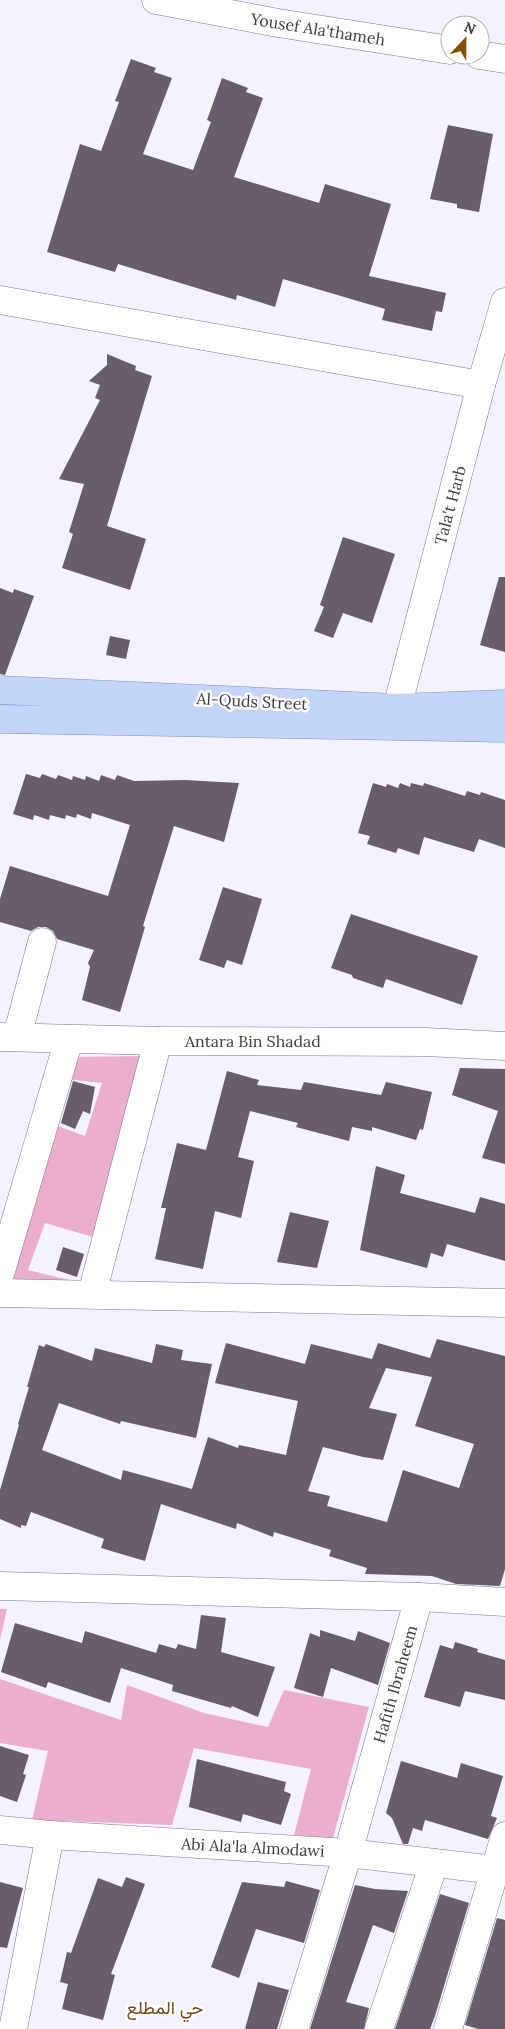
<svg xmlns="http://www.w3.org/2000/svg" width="505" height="2029" viewBox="0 0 505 2029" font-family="Lora,Vazirmatn,serif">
  <rect width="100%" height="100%" fill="#f4f2ff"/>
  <g fill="#ecaecf">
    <polygon points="148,1056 96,1238 45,1223 28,1270 77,1282 5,1283 50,1123 85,1136 102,1083 65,1079 72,1057"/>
    <polygon points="0,1609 7,1609 0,1640"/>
    <polygon points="0,1679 121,1720 127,1685 204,1713 268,1727 284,1690 369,1707 333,1838 294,1835 311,1769 194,1748 172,1825 32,1820 48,1751 0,1743"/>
  </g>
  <g fill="#695c6c" fill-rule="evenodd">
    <polygon points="131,59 156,68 154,72 172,78 143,154 193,170 211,122 207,120 222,78 248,88 246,92 263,98 234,177 319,203 325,184 391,204 369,276 446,293 442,312 436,311 432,331 382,320 385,309 283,279 275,307 237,295 236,300 118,264 115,272 47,252 80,144 101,151 119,102 115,101"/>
    <polygon points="448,125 493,134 479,212 457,208 457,204 430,199"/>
    <polygon points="107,354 136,366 135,370 152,376 107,526 146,539 130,590 62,568 73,534 69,532 84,484 59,479 100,400 95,398 100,385 89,381 107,365"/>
    <polygon points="343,537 395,554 372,623 343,613 333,638 314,631 324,607 320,605"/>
    <polygon points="499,577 505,577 505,652 480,645"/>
    <polygon points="0,588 13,593 14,589 34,596 5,675 0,674"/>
    <polygon points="110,636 130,640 126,659 106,655"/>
    <polygon points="26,774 40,778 42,774 56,779 58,775 72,780 73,776 85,780 86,776 99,781 101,775 115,780 117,775 134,781 185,780 239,783 224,842 174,826 143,926 145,927 120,1012 82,1000 90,967 88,963 94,950 57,939 53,931 46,927 38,927 31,931 0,922 0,899 10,866 108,896 130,825 92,813 91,819 77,814 76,818 66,815 65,819 50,815 49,820 34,815 33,820 13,814"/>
    <polygon points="373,783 386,787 387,784 398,788 400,783 410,787 411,783 423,786 424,783 465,796 467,791 480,795 481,792 505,800 505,848 479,839 474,852 424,837 419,855 398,848 396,853 367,844 370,836 358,833"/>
    <polygon points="223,887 262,899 242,965 227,960 224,968 199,960"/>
    <polygon points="351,914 478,956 462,1005 386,979 383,988 353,978 352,975 331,968"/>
    <polygon points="460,1068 505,1069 505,1164 482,1158 498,1111 452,1095"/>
    <polygon points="227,1071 259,1080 257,1085 301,1090 304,1082 381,1095 386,1082 432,1092 423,1130 420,1129 416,1140 372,1127 372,1131 352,1127 349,1141 296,1127 298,1123 250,1111 238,1157 254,1161 241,1218 215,1211 203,1269 155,1259 166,1208 161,1208 177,1143 206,1150"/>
    <polygon points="73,1081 95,1087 90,1114 83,1111 75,1129 61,1123"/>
    <polygon points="376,1166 405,1175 400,1193 475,1213 480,1197 505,1204 505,1261 447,1244 443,1257 431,1253 427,1268 360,1250"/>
    <polygon points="290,1212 329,1221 317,1268 277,1262"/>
    <polygon points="63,1247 84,1254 77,1277 56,1270"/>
    <path d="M437,1339l68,17v213l-5,17 -44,-2 -24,-8 -67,-2 2,-6 -38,-12 2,-6 -57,-18 -1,5 -36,-14 -1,6 -75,-25 -16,57 -44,-13 3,-9 -73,-27 -5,14 -5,-1v3l-21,-9v-29l19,-65 -1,-1 11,-37h-2l12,-42 5,2 2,-3 46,17 3,-13 57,15 4,-19 27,6 -2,10 31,4 -16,74 -75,-17 -1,3 -61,-21 -17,47 79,30 2,-10 69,19 16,-52 30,11 1,-3 47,10 12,-54 -83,-18 11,-40 79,21 6,-20 61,15 6,-16 52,15zM386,1368l46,9 -17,49 59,18 -15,44 -56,-18 -16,52 -60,-16 3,-10 -22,-5 15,-44 40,10 20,3 14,-46 -28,-6z"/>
    <polygon points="201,1615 226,1618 221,1652 275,1667 258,1717 232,1706 231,1708 172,1691 173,1685 121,1668 110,1703 48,1682 46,1688 1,1672 15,1623 82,1643 85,1631 156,1653 159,1644 176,1649 178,1644 196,1649"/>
    <polygon points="320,1630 355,1641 358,1631 390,1643 378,1685 331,1668 323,1697 294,1688 310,1633 320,1637"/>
    <polygon points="455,1642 478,1649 477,1652 505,1660 505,1700 465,1691 460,1707 424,1697 440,1645 453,1649"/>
    <polygon points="0,1746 29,1755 23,1774 26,1775 17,1802 0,1796"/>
    <polygon points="197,1759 286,1782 284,1791 291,1794 281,1825 243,1814 241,1822 189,1807"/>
    <polygon points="401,1761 457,1778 461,1763 503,1776 491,1816 497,1818 488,1839 425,1820 422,1831 413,1828 408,1844 403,1844 392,1818 386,1813"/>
    <polygon points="126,1877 145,1884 111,1974 115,1975 103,2020 62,2009 68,1984 60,1982 67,1952 71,1953 98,1878 122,1887"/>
    <polygon points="286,1881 320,1890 304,1943 256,1929 239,1978 211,1967 242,1882 284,1887"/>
    <polygon points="0,1882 23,1888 7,1948 0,1947"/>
    <polygon points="355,1885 375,1889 408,1891 394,1933 373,1925 346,2002 369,2008 364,2029 310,2029"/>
    <polygon points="440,1894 469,1903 435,2016 430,2029 395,2029"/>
    <polygon points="497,1918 505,1920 505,2029 478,2029 465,2025"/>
    <polygon points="258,1982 289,1990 277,2029 245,2029"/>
  </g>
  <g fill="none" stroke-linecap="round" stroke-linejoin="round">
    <g stroke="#7b788b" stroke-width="29">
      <g id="minor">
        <polyline points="156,0 278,23 450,50"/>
        <polyline points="479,55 505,59"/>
        <polyline points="0,300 481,385"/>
        <polyline points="397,708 481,385 505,302"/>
        <polyline points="0,1037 158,1041 426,1042 505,1046"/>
        <polyline points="17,1037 42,942"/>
        <polyline points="0,1274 69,1039"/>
        <polyline points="0,1293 505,1303"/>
        <polyline points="92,1294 158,1041"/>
        <polyline points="0,1586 419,1597 505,1602"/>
        <polyline points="0,1830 50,1835 348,1853 505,1871"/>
        <polyline points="13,2029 50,1835"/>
        <polyline points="294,2029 348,1853 419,1597"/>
        <polyline points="379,2029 434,1863"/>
        <polyline points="448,2029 505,1836"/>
      </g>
    </g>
    <g stroke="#7b8dba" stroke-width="29">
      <g id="major">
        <polyline points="0,690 397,708 505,704"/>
        <polyline points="0,719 505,728"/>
      </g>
    </g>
    <use href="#minor" stroke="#fff" stroke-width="28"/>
    <use href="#major" stroke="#c4d5fc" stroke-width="28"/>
  </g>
  <g text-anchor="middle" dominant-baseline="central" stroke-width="5" stroke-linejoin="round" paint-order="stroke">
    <g font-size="16" fill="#3c3b43" stroke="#fff">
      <text transform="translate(318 29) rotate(9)">Yousef Ala'thameh</text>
      <text transform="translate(450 505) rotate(-75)">Tala't Harb</text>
      <text transform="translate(252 701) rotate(3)">Al-Quds Street</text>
      <text x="253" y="1041">Antara Bin Shadad</text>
      <text transform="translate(395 1684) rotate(-74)">Hafith Ibraheem</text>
      <text transform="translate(253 1847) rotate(3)">Abi Ala'la Almodawi</text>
    </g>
    <g font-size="18" fill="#70491c" stroke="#fff">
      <text x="165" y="2007">حي المطلع</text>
    </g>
  </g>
  <g transform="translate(465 40) rotate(22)"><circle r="24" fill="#ffffff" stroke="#b1b1b4"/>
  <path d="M0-4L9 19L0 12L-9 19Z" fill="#865000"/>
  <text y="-8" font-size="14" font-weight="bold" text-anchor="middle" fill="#3c3b43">N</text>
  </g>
</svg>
